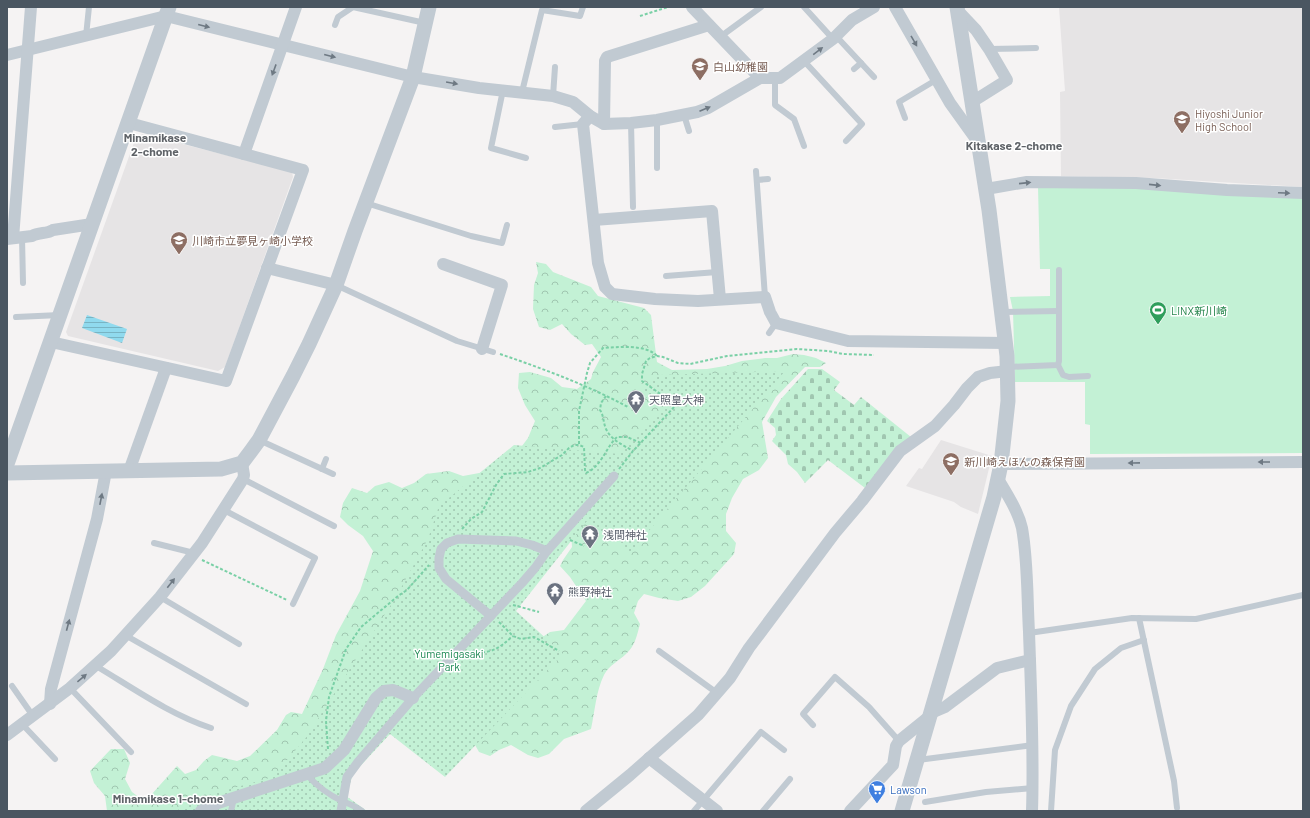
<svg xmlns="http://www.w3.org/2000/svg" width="1310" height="818" viewBox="0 0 1310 818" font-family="Barlow,'Noto Sans JP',sans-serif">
  <defs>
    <pattern id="forest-crowns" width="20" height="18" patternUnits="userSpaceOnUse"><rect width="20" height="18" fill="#c3f1d5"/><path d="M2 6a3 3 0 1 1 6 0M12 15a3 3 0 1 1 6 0" fill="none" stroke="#a0c6b0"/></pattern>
    <pattern id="cemetery-stones" width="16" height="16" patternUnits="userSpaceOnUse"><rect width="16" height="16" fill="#c3f1d5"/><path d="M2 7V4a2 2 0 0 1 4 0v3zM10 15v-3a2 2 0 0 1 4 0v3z" fill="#a0c6b0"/></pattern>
    <pattern id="park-dots" width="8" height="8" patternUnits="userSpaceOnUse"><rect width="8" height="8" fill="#c3f1d5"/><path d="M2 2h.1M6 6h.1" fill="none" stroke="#a0c6b0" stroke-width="1.8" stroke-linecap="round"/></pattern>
    <pattern id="water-rules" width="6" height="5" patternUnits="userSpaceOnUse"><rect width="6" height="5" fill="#90daee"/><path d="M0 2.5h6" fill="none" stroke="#78b4c4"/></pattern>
  </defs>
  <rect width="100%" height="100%" fill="#f5f3f3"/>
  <g fill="#e6e4e5">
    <polygon points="1059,7 1303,7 1303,187 1154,178 1061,176 1060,92 1065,91"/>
    <polygon points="143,134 292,172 293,177 225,367 218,371 68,336 66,332 136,137"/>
    <polygon points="941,440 992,456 978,514 961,507 954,502 906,486 919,468 922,469"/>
  </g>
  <path fill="url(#forest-crowns)" d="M536,262l10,2 7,8 38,15 7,9 46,12 7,7 6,47 15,8 35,-1 18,-3 17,-5 23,-3h12l16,-4 11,1 12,3 10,5 -6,4h-15l-29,30 -14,25 6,36 -9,12 -16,9 -11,19 -6,16v17l10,12 -2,11 -29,32 -14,11 -13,4 -19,-3 -15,-4 -6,7 -4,12 6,11c-3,11 -5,22 -14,30 -7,7 -17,11 -22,21 -8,16 -9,36 -13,54l-27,10 -15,15 -11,4 -10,-3 -17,-10 -12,5 -9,6 -11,-4 -9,-16 68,-96 12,-8 14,-2 22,-29 -16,-24 -10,-11 3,-6 9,-13 -1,-15 -290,279h-174l-2,-15 -11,-13 -4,-12 21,-22h13l6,14 -5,16 7,13 8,6 11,-3 26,-29 8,8 11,-4 8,-9 8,-6 25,6 13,-5 27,-26 9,-15 5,-3 11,2 21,-45 13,-34 24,-44 13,-40 -10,-15 -15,-11 -8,-8 3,-14 9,-15 15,5 8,-7 14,-4 13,6 12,-5 12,-9 23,-3 14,5 27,-5 26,-17 12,-16 7,-17 -10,-16 -7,-17 1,-15 11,-1 21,6 11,9 15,2 14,-10 2,-7 8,-15 -9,-13 -7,1 -14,-11 -9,-10 -12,6 -11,-3 -6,-18 1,-24 4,-12z"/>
  <polygon fill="url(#cemetery-stones)" points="808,369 822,369 840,382 834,390 854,405 861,397 911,437 865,488 828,460 805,483 797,472 788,464 786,455 772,441 776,435 775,428 767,421 781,399"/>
  <polygon fill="url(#park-dots)" points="785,371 630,553 587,521 516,611 563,654 445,777 390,734 353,774 346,796 367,811 176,811 198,798 273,777 305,739 396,597 428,539 439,506 514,445 620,454 662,409 639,392 659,375"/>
  <polygon fill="#c3f1d5" points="1038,187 1113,187 1303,198 1303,453 1090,454 1090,425 1085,424 1085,382 1015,382 1013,311 1010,297 1050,296 1050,269 1040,269"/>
  <polygon fill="url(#water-rules)" points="87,315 127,329 122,343 82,328"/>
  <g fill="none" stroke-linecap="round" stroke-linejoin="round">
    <g stroke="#7ad0a6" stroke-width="2" stroke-dasharray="3 2" stroke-linecap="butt">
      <polyline points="640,16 668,7"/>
      <path d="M500,354c44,15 87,31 128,53"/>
      <path d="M606,396l-5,7 -1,7c4,6 3,12 6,19 5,11 17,16 27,22"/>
      <path d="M579,444v-33l8,-38 3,-10 13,-15c15,-1 43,-4 54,8"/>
      <polyline points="619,469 633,451 676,405 642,381 642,374 646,361 650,358 657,356 663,357 678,363 690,364 727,356 797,349 828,351 843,354 874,355"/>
      <path d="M462,529l9,-10 11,-7 14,-27 8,-11 24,-2 12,-4 22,-13 7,-7 5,-3h5l5,2 1,23 1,3c16,-7 20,-26 31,-36h10l14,6"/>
      <polyline points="570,540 584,546"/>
      <polyline points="202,560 287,600"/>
      <polyline points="513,605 539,612"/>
      <polyline points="499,622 513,636 521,639 534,637 559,651"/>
      <path d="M472,651c19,4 27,-3 41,-15"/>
      <polyline points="328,749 326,721 329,697 346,649 361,627 398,596 407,590 429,565"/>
    </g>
    <g stroke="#c1cad2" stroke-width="6">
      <polyline points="353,7 425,23"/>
      <polyline points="804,7 833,39"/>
      <polyline points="335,25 338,17 353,7"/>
      <polyline points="86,36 89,7"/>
      <polyline points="836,36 874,77"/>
      <polyline points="720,37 761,7"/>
      <polyline points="989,49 1036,48"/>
      <polyline points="804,61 862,124 846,141"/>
      <polyline points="854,69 861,63"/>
      <polyline points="775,79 775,105 794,119 804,146"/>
      <polyline points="503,90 491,148 526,158"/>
      <polyline points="522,92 542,10 580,16 583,7"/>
      <polyline points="553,96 555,67"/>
      <polyline points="684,115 689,131"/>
      <polyline points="905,118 899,102 936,80"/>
      <polyline points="657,120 657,168"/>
      <polyline points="631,123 633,207"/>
      <polyline points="555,127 583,124"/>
      <polyline points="756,171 765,297"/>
      <polyline points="757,180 768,179"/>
      <polyline points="366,203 471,236 502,243 507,225"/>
      <polyline points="22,237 23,283"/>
      <polyline points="666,276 717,272"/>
      <polyline points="336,285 457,341 493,352"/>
      <polyline points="1003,312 1059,311"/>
      <polyline points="16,317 60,315"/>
      <polyline points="769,333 776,323"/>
      <polyline points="1058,365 1063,375 1069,377 1088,376"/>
      <polyline points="1008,367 1058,365 1059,361 1059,270"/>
      <polyline points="259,440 333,474"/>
      <polyline points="322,469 326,459"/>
      <polyline points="243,479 334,526"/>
      <polyline points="224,510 315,558 293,604"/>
      <polyline points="154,543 194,553"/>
      <polyline points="160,597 239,644"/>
      <polyline points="1139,618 1174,781 1177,808"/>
      <polyline points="1029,633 1132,618 1196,619 1303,595"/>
      <polyline points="125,635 246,704"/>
      <polyline points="659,651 717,693"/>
      <path d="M96,666c37,22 73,48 115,62"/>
      <polyline points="12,686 33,716"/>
      <polyline points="70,688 131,752"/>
      <polyline points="22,724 55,759"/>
      <polyline points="813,725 803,714 835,677 869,707 899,741"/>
      <polyline points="918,760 1033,745"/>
      <path d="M307,775c10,11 22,20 35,26 7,3 13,5 20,10"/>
      <polyline points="925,802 986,792 1033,788"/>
      <polyline points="231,811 234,798"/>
      <polyline points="694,811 761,732 784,750"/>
      <polyline points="763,811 790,779"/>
      <polyline points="1051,811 1055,750 1071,706 1095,669 1121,648 1144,640"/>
    </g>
    <g stroke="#c1cad2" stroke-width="9">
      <polyline points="491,616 446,579 439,568 439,558 441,549 447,543 458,539 516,541 532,545 547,551"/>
      <polyline points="341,811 347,777 358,762 413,698 522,583 535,568 547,551 614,476"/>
    </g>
    <g stroke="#c1cad2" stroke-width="12">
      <polyline points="692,7 760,78"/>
      <polyline points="895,7 950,103 978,142"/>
      <polyline points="958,11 976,30 989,49 1007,80 972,102"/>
      <polyline points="7,55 166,16 413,77 479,88 553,96 573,102 590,116 604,124 631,123 657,120 697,112 708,108 760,78 780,78 833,39 852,20 874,7"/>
      <polyline points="590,116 583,124 598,263 605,287 612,294 655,299 698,301 765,297 770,312 776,323 848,341 1006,343"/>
      <polyline points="604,124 605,61 607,57 709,25"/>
      <polyline points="244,154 296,7"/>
      <polyline points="986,189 1027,182 1136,183 1227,190 1303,193"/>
      <polyline points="594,220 712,211 720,299"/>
      <polyline points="13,238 31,7"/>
      <path d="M7,239l25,-3c7,-4 15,-2 21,-6l39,-6"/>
      <polyline points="443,264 502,285 482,349"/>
      <polyline points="267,268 336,285"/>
      <polyline points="51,342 226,381 303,170 129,123"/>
      <polyline points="1001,464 1303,462"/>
      <polyline points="129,471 166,368"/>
      <path d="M998,479c9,15 20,32 24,49 6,34 5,69 7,104 2,60 5,119 3,179"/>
      <polyline points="50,704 51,689 97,519 106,471"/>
      <polyline points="931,713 945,707 997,668 1030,660"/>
      <polyline points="7,735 70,688 111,651 160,597 202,543 243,479 244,475 242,463"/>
      <polyline points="649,758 717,811"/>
      <polyline points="201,811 218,803 325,768 344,750 376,698 384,691 393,690 413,698"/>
      <polyline points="586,811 630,775 698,715 730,678 749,648 835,533 862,501 900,451 935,426 954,405 967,388 978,377 990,373 1008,371"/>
      <polyline points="850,811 893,765 896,746 899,741 930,716"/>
    </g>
    <g stroke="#c1cad2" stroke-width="15">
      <polyline points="7,464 169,7"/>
      <polyline points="7,473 221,469 242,463 251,451 259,440 293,376 309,344 336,285 355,231 413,77 429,7"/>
      <polyline points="902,811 994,497 1001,464 1008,401 1007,356 989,210 957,7"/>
    </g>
  </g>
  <defs><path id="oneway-solid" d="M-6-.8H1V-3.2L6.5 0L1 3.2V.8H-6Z"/></defs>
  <g fill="#6e7983">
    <use href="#oneway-solid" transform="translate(204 26) rotate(14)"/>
    <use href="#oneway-solid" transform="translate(914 41) rotate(60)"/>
    <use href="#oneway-solid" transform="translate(818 51) rotate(-37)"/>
    <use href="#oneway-solid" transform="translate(330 56) rotate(14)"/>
    <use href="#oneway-solid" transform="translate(274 70) rotate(110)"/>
    <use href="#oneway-solid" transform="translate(452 83) rotate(10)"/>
    <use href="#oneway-solid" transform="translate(705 109) rotate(-23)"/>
    <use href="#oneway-solid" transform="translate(1025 183) rotate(-6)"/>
    <use href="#oneway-solid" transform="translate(1155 185) rotate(6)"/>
    <use href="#oneway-solid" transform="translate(1284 193) rotate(3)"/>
    <use href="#oneway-solid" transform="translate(1264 462) rotate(180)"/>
    <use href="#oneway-solid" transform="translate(1134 463) rotate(179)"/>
    <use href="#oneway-solid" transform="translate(101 499) rotate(-79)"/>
    <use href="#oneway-solid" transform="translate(171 583) rotate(-52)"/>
    <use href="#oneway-solid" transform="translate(68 625) rotate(-75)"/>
    <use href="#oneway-solid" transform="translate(82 678) rotate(-40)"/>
  </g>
  <defs>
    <g id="school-pin" transform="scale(0.9)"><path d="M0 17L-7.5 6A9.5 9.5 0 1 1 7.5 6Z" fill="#8d6e63" stroke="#fff"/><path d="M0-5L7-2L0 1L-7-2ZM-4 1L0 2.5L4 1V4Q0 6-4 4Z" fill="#fff"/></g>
    <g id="stadium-pin" transform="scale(0.9)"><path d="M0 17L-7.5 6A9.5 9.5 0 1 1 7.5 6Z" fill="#2e9e5b" stroke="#fff"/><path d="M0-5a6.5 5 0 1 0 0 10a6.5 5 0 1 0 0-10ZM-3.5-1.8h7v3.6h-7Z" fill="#fff"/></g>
    <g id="temple-pin" transform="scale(0.9)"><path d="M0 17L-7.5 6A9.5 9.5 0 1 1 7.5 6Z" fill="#6b7280" stroke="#fff"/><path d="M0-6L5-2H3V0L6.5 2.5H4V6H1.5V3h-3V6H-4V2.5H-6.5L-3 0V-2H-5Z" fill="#fff"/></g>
    <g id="supermarket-pin" transform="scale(0.9)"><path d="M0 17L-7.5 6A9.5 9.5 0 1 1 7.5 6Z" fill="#3f7fe0" stroke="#fff"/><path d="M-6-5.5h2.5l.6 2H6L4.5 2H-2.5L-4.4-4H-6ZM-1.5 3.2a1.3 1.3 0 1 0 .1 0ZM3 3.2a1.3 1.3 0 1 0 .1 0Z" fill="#fff"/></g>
  </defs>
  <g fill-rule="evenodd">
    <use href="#school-pin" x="700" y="66"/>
    <use href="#school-pin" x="1182" y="119"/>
    <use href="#school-pin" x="179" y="240"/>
    <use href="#stadium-pin" x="1158" y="310"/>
    <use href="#temple-pin" x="636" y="399"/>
    <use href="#school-pin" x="951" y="461"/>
    <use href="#temple-pin" x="590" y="534"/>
    <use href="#temple-pin" x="555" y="591"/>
    <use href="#supermarket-pin" x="877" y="789"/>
  </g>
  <g text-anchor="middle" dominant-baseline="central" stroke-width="3" stroke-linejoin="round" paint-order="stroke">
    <g font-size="11" fill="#785e54" stroke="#fff" text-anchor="start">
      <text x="713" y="66">白山幼稚園</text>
      <text x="1195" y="113">Hiyoshi Junior<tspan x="1195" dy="13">High School</tspan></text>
      <text x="192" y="240">川崎市立夢見ヶ崎小学校</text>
      <text x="964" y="461">新川崎えほんの森保育園</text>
    </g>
    <g font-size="11" fill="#27864d" stroke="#fff" text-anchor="start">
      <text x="1171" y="310">LINX新川崎</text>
    </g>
    <g font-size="11" fill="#5b616d" stroke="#fff" text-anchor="start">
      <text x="649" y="399">天照皇大神</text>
      <text x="603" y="534">浅間神社</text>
      <text x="568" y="591">熊野神社</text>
    </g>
    <g font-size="11" fill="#17864f" stroke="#fff">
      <text x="449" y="653">Yumemigasaki<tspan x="449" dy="13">Park</tspan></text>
    </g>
    <g font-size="11" fill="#366cbe" stroke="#fff" text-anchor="start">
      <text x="890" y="789">Lawson</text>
    </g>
    <g font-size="12" font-weight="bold" fill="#5f6368" stroke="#fff">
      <text x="155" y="137">Minamikase<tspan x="155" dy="14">2-chome</tspan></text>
      <text x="1014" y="145">Kitakase 2-chome</text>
      <text x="168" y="798">Minamikase 1-chome</text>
    </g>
  </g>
  <rect width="1310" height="818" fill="none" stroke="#4a5661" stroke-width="16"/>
</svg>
